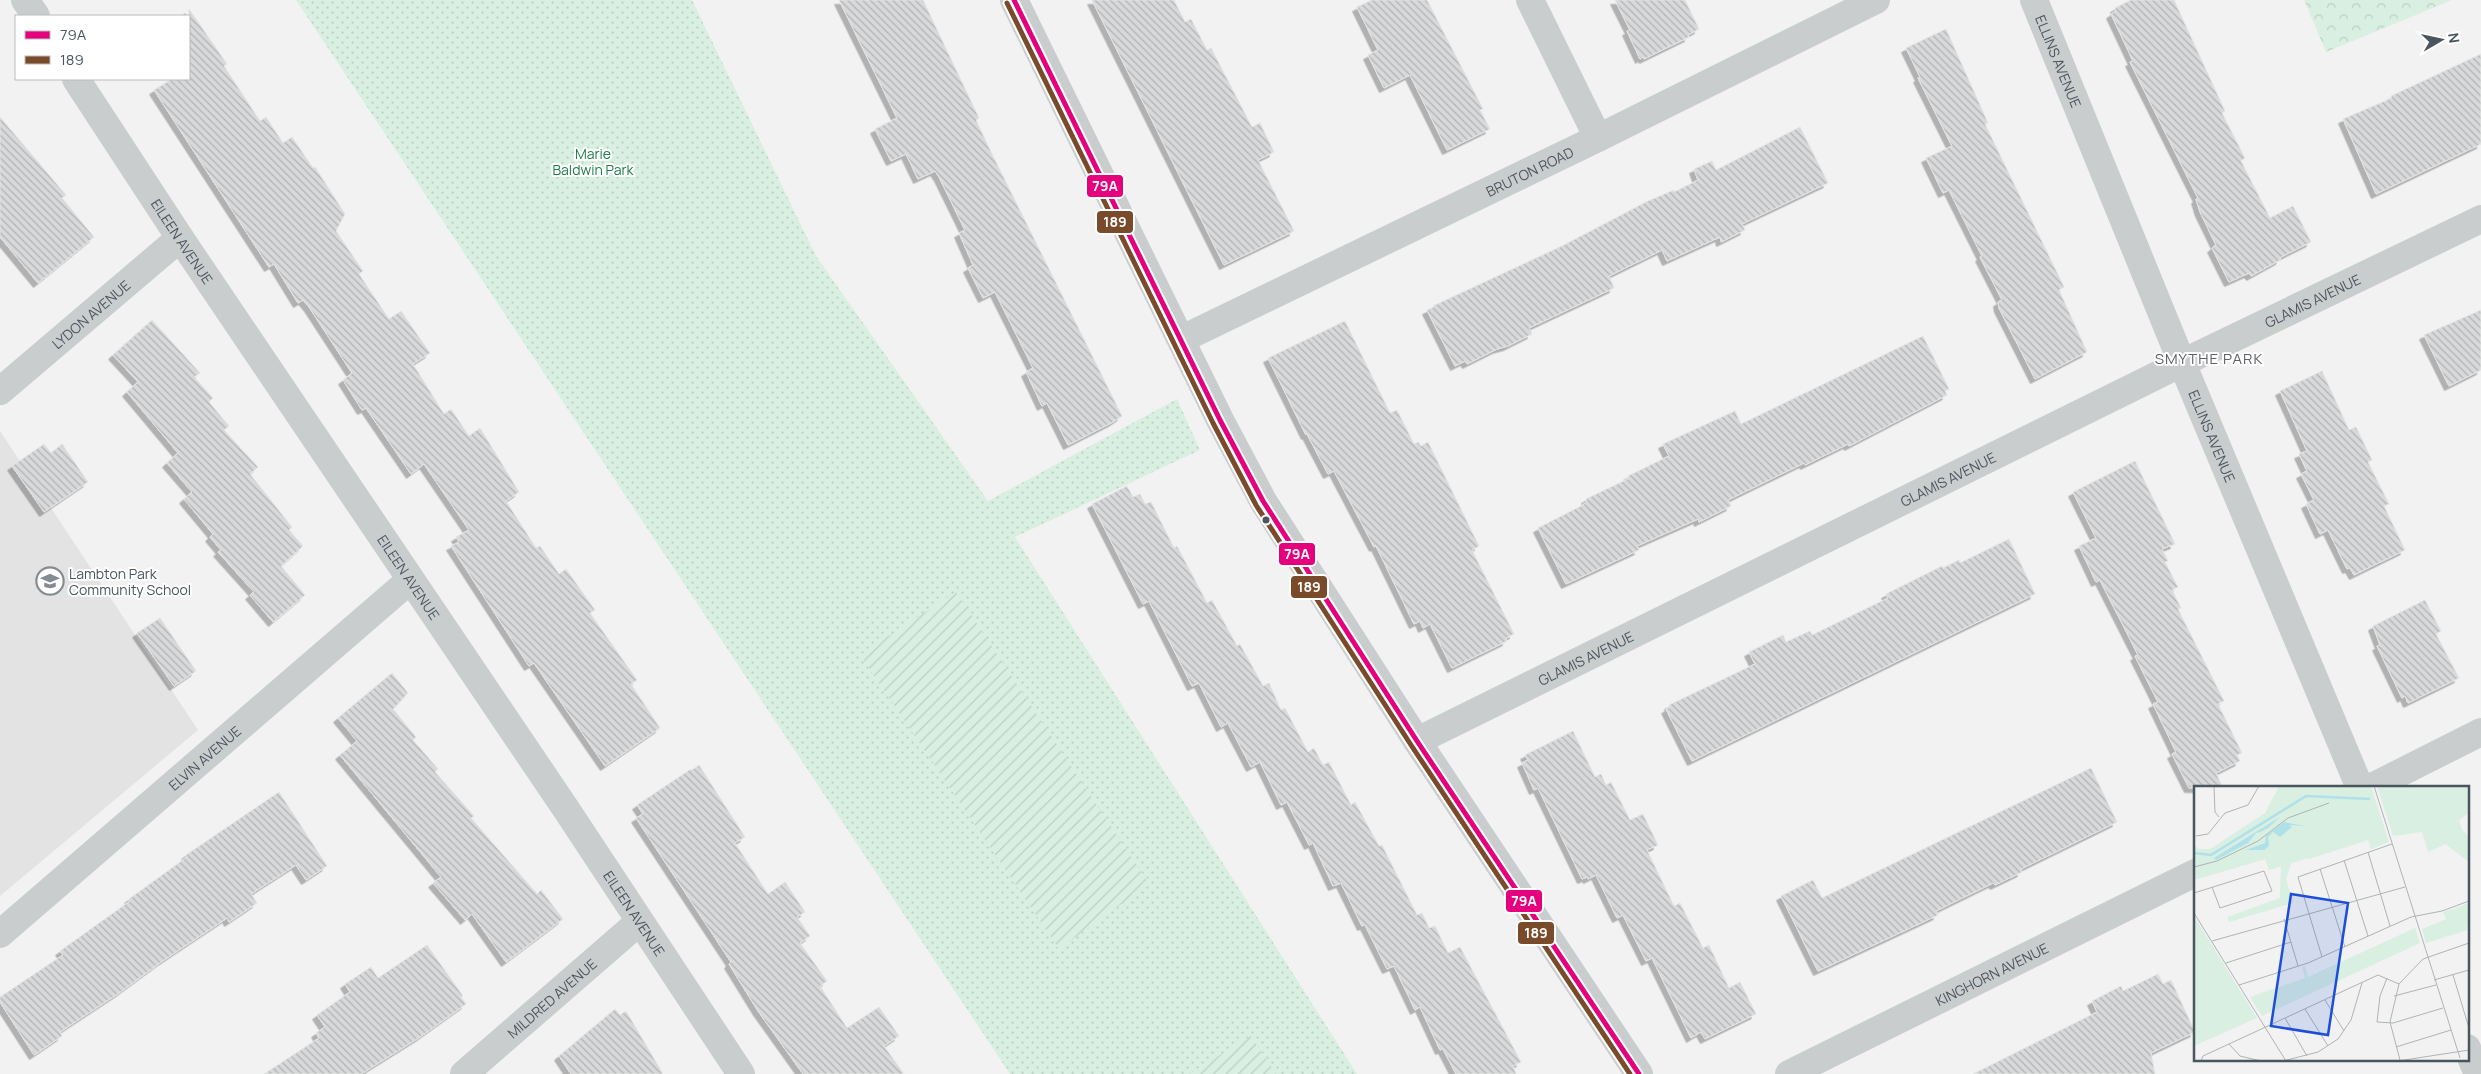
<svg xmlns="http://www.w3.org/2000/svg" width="2481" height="1074" viewBox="0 0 2481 1074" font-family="Manrope,sans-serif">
  <defs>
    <pattern id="forest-crowns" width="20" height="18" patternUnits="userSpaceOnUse" patternTransform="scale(1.25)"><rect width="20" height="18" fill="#d9efe1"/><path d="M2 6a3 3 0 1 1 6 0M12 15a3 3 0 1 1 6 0" fill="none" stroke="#bccfc3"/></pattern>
    <pattern id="park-dots" width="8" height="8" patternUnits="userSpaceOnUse" patternTransform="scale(1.25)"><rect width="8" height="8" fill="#d9efe1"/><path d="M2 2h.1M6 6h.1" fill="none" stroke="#bccfc3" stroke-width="1.8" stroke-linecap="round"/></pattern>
    <pattern id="garden-furrows" width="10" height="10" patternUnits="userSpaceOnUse" patternTransform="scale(1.25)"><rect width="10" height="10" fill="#d9efe1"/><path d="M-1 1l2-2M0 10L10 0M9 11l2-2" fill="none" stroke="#bccfc3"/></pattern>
    <pattern id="building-back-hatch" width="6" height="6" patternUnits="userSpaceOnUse" patternTransform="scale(1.25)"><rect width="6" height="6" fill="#d8d9da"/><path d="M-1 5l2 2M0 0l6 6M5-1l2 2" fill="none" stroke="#b1b3b4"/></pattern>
    <filter id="shadow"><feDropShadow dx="-4.5" dy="4.5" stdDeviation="0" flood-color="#0004"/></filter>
  </defs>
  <rect width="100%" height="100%" fill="#f2f2f2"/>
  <polygon fill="#e4e3e3" points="0,431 198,730 0,896"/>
  <polygon fill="url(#forest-crowns)" points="2304,0 2452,0 2326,52"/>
  <polygon fill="url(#park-dots)" points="296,0 692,0 816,256 988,501 1177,399 1200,450 1015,537 1357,1074 1010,1074"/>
  <g fill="url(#garden-furrows)">
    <polygon points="956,592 1149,884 1059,949 860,655"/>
    <polygon points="1251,1036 1276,1074 1189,1074"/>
  </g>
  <g fill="url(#building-back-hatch)" stroke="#e4e4e5" filter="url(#shadow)">
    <polygon points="839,0 923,0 979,118 976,120 991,152 1122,416 1113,422 1068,445 1047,403 1042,406 1026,372 1033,368 995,292 983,298 968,268 973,265 959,233 965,230 939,177 935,171 918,179 906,154 891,161 875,129 897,118"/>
    <polygon points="1092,0 1174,0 1185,22 1191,19 1207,50 1211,48 1252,127 1260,123 1274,152 1258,160 1294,231 1224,265"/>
    <polygon points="1372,0 1427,0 1483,109 1480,110 1490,129 1447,150 1410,75 1384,88 1368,55 1378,50 1357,7"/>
    <polygon points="1615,0 1685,0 1699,29 1688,35 1689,37 1644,59 1643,57 1640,59 1627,31 1630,30"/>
    <polygon points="2131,0 2174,0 2225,111 2222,113 2245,158 2241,161 2270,218 2293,206 2311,242 2281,257 2280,260 2251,276 2249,273 2229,282 2212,248 2216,245 2200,212 2196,199 2198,198 2130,62 2133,61 2111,14 2116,11 2115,8"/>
    <polygon points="189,9 227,64 224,66 260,121 266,117 283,143 292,137 313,168 315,167 345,214 336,231 363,271 359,274 389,319 401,311 430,353 413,364 444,414 451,409 469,436 480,428 519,492 506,501 536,548 540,546 559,574 566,569 595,610 590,613 637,680 631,684 660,728 605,766 534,663 529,666 451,546 459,542 456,537 469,530 424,464 411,474 366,408 362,410 343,380 352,373 309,307 303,300 298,303 274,264 269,267 154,90 172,79 189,79"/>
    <polygon points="1946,29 1988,123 1985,124 2064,287 2059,290 2087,352 2035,379 1999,308 1998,302 2002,300 1980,257 1982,256 1949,190 1943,193 1926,158 1952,146 1918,78 1920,77 1906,48"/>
    <polygon points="2481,54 2481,144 2376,194 2343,119 2392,98 2391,96"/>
    <polygon points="0,117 66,195 62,198 94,237 38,283 0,237"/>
    <polygon points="1800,127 1828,183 1742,224 1745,230 1721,242 1720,237 1667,261 1662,250 1609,276 1614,288 1529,328 1532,334 1508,346 1497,349 1467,364 1465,361 1455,366 1427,310 1434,307 1433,306 1562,246 1648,201 1674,190 1674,192 1698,180 1694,169 1712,161 1716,170"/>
    <polygon points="2481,310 2481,370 2449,386 2424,335"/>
    <polygon points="152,320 200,373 194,377 213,398 209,402 229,426 224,430 258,467 250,474 292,527 289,530 303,546 281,566 305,595 273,622 250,595 254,592 218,552 221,550 210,537 213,534 184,499 192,492 167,463 178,453 127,392 138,382 113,355"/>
    <polygon points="1345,321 1390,413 1397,410 1414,444 1418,442 1421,446 1428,442 1479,546 1472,550 1514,634 1506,638 1507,641 1452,668 1430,624 1423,628 1420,621 1414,624 1376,546 1374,547 1334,471 1328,474 1307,434 1306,435 1268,358"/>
    <polygon points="1923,336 1949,389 1945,391 1947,395 1849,446 1848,444 1805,465 1804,463 1728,500 1731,506 1699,522 1698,519 1637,546 1639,550 1566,584 1538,528 1581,506 1587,502 1586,499 1630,478 1628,476 1669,456 1663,444 1735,411 1741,424"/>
    <polygon points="2322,371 2349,430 2356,427 2372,460 2368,462 2389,504 2384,506 2405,550 2354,575 2350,568 2347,569 2328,530 2320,534 2306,504 2314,500 2301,474 2307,471 2299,454 2307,451 2280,391"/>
    <polygon points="44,444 51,453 62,444 88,482 44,512 12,466"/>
    <polygon points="2135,461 2175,544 2162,549 2168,561 2165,562 2178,587 2172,590 2181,608 2178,609 2224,701 2218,704 2242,753 2237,755 2240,761 2216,773 2223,788 2189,788 2172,754 2176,752 2153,704 2158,702 2135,656 2138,655 2100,580 2096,582 2079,546 2096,538 2073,492"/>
    <polygon points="1127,486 1133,497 1140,494 1145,504 1151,502 1174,548 1177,546 1207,603 1212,600 1237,646 1240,644 1263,686 1269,683 1281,710 1285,708 1308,752 1314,748 1323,765 1329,762 1351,805 1355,802 1379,846 1382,845 1417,915 1422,913 1429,928 1435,926 1448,953 1460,947 1521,1062 1513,1066 1516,1074 1456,1074 1443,1049 1440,1050 1420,1007 1415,1010 1394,966 1387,969 1365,925 1362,926 1341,883 1333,886 1313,843 1309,845 1287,802 1281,805 1260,762 1251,767 1228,723 1221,727 1199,683 1192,686 1149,601 1143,604 1092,504"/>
    <polygon points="2009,539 2035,594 1692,761 1666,709 1670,707 1669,705 1755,664 1749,652 1783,635 1786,642 1810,631 1812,635 1888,598 1886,594 1942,566 1943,568 1959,560 1960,563"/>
    <polygon points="2425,600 2441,631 2436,634 2459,678 2408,703 2405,696 2402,698 2377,646 2380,645 2373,626"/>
    <polygon points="160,618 196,671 174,686 137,633"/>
    <polygon points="392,673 408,693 393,709 416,737 413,740 438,769 435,772 474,816 471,818 537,894 541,890 563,919 506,962 472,914 465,920 433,883 441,877 340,755 357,741 338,718"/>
    <polygon points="1573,731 1595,777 1601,774 1606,785 1611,782 1630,820 1643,814 1658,845 1647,850 1674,906 1680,903 1703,948 1709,945 1729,988 1740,982 1756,1014 1705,1039 1701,1032 1691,1038 1652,958 1646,961 1623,915 1617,918 1596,875 1588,879 1587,877 1582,879 1538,788 1534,790 1522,763 1528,760 1525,755"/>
    <polygon points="699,765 745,837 735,843 768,894 785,882 805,912 797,917 810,936 800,943 827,981 820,986 847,1028 879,1007 899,1036 884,1046 904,1074 803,1074 758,1011 729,964 731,962 636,818 643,814 637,805 691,769 692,770"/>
    <polygon points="2091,768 2117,822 2021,869 2022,872 1995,885 1993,883 1936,911 1938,915 1818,971 1781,896 1813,880 1822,898"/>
    <polygon points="279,792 327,866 306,880 296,865 251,894 257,903 229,922 227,918 161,962 119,993 60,1032 62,1036 34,1055 0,1002 0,997 63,955 60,951 130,901 129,899 187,857 186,855"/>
    <polygon points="427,945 463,996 461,997 466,1004 420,1037 361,1074 264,1074 319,1038 316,1033 325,1027 317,1015 350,992 345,984 371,967 378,978"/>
    <polygon points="2158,974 2163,984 2171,980 2195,1032 2151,1053 2155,1074 1973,1074 2097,1012 2092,1001 2121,986 2123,991"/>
    <polygon points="615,1009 620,1015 626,1011 663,1074 571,1074 559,1056"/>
  </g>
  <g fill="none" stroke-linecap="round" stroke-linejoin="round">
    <g stroke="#cacdce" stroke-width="28">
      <polyline points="25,0 36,16"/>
      <polyline points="1014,0 1220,420 1263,501 1417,741 1639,1074"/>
      <polyline points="1530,0 1598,138"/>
      <path id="s1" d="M2034,0l148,363 178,425"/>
      <path id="s2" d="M76,79l104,159 386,571 175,265"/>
      <path id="s3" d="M1182,339l416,-201 278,-138"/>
      <path id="s4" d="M0,391l180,-153"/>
      <path id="s5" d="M1417,741l765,-378 299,-144"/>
      <polyline points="2370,788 2481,732"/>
      <path id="s6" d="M0,934l410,-354"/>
      <polyline points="2467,1048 2478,1074"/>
      <path id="s7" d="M464,1074l175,-152"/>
      <path id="s8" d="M1789,1074l406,-201"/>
    </g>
    <g stroke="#fff" stroke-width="9">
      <polyline id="bus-1" points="1014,0 1220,420 1263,501 1417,741 1639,1074"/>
    </g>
    <g stroke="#fff" stroke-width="9">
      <polyline id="bus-2" points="1007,3 1213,423 1256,505 1411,745 1630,1074"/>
    </g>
    <use href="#bus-1" stroke="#e5007d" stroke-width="5"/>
    <use href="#bus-2" stroke="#7a4b2a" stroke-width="5"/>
  </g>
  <defs>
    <g id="school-ring" transform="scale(1.4375)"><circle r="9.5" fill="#fff" stroke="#858c91" stroke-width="1.5"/><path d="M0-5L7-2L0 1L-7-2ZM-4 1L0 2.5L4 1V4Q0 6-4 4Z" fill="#858c91"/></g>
  </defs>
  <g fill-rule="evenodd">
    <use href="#school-ring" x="50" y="581"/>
  </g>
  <circle fill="#4a555d" stroke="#fff" stroke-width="2" cx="1266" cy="520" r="4.5"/>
  <g text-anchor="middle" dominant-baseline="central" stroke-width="4" stroke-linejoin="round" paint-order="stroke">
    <g font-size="14" fill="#4a555d" stroke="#fff">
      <text stroke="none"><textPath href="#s1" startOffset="66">ELLINS AVENUE</textPath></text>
      <text stroke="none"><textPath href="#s3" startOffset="386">BRUTON ROAD</textPath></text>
      <text stroke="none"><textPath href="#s2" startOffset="194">EILEEN AVENUE</textPath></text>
      <text stroke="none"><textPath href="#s5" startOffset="998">GLAMIS AVENUE</textPath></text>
      <text stroke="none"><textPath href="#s4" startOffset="119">LYDON AVENUE</textPath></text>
      <text stroke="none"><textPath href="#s1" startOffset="471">ELLINS AVENUE</textPath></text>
      <text stroke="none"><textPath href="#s5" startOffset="592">GLAMIS AVENUE</textPath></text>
      <text stroke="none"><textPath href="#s2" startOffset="599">EILEEN AVENUE</textPath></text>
      <text stroke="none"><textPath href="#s5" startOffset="188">GLAMIS AVENUE</textPath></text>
      <text stroke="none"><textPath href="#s6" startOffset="270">ELVIN AVENUE</textPath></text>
      <text stroke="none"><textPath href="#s2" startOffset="1004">EILEEN AVENUE</textPath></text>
      <text stroke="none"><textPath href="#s8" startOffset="226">KINGHORN AVENUE</textPath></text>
      <text stroke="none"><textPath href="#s7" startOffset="116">MILDRED AVENUE</textPath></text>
    </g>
    <g font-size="14" fill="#1e7b4a" stroke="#fff">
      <text x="593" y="153">Marie<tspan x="593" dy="16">Baldwin Park</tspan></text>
    </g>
    <g font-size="14" fill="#4a555d" stroke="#fff" text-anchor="start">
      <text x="69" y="573">Lambton Park<tspan x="69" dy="16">Community School</tspan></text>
    </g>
    <g font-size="15" letter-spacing="1" fill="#5e6266" stroke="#fff">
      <text x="2209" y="358">SMYTHE PARK</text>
    </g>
  </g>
  <g transform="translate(2194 786)">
    <rect width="275" height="275" fill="#f2f2f2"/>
    <path d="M275,117v24l-2,1 -14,-19zM0,130l63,102 -63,28z" fill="#d9efe1"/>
    <path d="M265,34l3,10 7,6v26l-42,-32 -17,3zM175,54l-60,19 -4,-2 -13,4 -6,18 7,24 -64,19 -2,-5 53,-19 1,-38 -16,-1 -71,21v-11z" fill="#d9efe1"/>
    <path d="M85,0h92l18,56 -18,7 -3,-9 -99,30 -4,-11 -71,21v-35l5,4h11l55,-36zM183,0h92v27l-10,7 3,10 -18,15 -16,7 -6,-20 -29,4zM259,123l15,21 -42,13 -4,-14 24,-10 -3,-7zM221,142l5,15 -158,73 -12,-19 55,-19 -3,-11 3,-1 3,11z" fill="#d9efe1"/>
    <path d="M199,157l3,5 -58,26 -2,-6z" fill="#d9efe1"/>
    <path d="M86,31l-12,11 -8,4 -4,1 -8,10 -32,17 -2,-2zM90,36l21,4 -16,-1 3,2 -12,10 -7,-5 -5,5 1,9 -5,4h-18l19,-7 1,-7z" fill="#b0e0ea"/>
    <path fill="none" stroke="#b0e0ea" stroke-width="2.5" d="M0,67l17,2 95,-59 64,3"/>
    <path fill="none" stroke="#afb3b6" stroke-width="1" d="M20,0l1,26 4,5M180,0l86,272M2,50l12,-2 17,-21 23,-8 11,-19M174,66l22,74M150,74l24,76M0,81l23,-6 41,-20 30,-23 41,-15M126,83l25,78M0,107l70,-22 8,20 -52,17 -8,-21M0,127l92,148M90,133l14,47M18,155l193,-54M128,171l-24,-80 94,-33M32,177l65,-21M259,189l16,53M193,192l-7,18 -3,26 16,1 50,-15M240,194l35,-10M45,199l69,-22 103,-46 31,-6 27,-10M200,210l42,-11M131,214l19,31M111,223l23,37M91,232l22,38M35,258l11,12 21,5M202,261l55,-17M206,274l-10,-38 9,-38 24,-25 46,-16M7,275l2,-5 175,-81 21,9M89,275l35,-9 20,-13 13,-19 11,-37M204,275l71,-11"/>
    <path fill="#1d4ed8" fill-opacity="0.15" stroke="#1d4ed8" stroke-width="2.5" d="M97,108l57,9 -20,132 -57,-9z"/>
    <rect width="275" height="275" fill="none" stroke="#4a555d" stroke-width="2.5"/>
  </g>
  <g stroke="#fff" stroke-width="2">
    <rect x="1086" y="174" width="38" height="24" rx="5" fill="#e5007d"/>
    <rect x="1096" y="210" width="38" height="24" rx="5" fill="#7a4b2a"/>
    <rect x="1278" y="542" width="38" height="24" rx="5" fill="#e5007d"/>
    <rect x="1290" y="575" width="38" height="24" rx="5" fill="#7a4b2a"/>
    <rect x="1505" y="889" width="38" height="24" rx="5" fill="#e5007d"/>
    <rect x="1517" y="921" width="38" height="24" rx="5" fill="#7a4b2a"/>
  </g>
  <g font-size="14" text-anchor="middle" font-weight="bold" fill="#fff">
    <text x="1105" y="191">79A</text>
    <text x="1115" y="227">189</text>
    <text x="1297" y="559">79A</text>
    <text x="1309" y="592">189</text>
    <text x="1524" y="906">79A</text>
    <text x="1536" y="938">189</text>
  </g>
  <rect x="15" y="15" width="175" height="65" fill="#ffffff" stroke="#b7bbbe"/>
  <rect x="25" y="31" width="25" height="8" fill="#e5007d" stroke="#b7bbbe"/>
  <text x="60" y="40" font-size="15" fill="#4a555d">79A</text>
  <rect x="25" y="56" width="25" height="8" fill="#7a4b2a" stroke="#b7bbbe"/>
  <text x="60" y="65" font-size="15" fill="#4a555d">189</text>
  <g transform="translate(2441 40) rotate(81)" stroke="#ffffff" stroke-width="4" paint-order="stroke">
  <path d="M0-4L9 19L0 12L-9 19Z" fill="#4a555d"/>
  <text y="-8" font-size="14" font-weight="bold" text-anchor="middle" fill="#4a555d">N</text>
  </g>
</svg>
